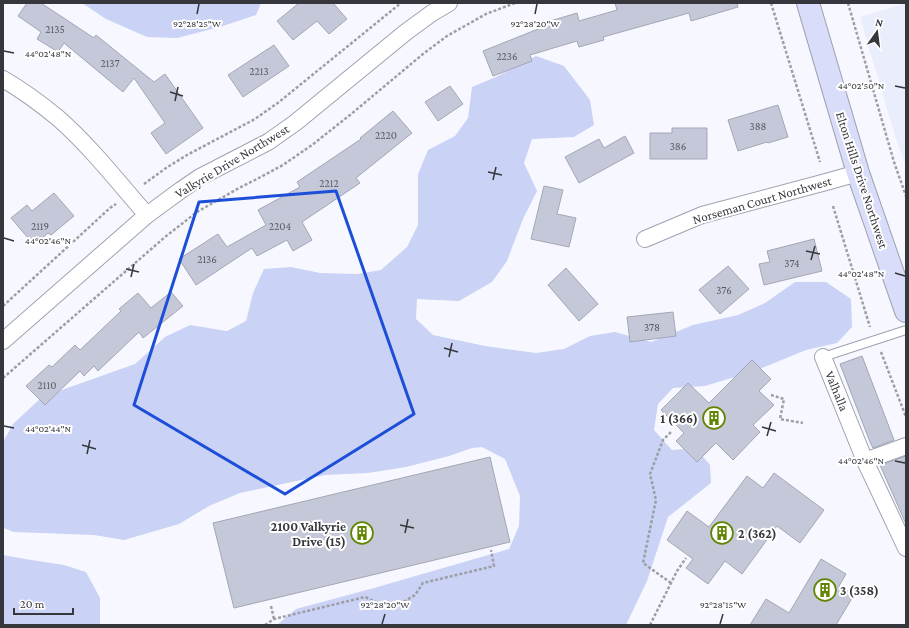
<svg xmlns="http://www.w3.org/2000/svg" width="909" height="628" viewBox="0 0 909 628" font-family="'Crimson Pro',serif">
  <rect width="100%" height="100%" fill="#f7f8ff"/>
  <polygon fill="#eaedfb" points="906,3 906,166 896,139 860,17"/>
  <g fill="#cad2f5">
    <polygon points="82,3 261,3 256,15 220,27 177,38 147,37 106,19"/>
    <polygon points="536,56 564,66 590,100 594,125 574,137 532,139 524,163 537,191 523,219 507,261 492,282 459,301 417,299 416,319 433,335 485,346 536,353 564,349 590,336 615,332 651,342 693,325 738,315 765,303 795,282 826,282 851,299 852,327 837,343 806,350 755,371 705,386 673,388 658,404 654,430 672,450 696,448 710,465 711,483 668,517 647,581 626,625 277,625 296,609 374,588 509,549 519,526 520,496 505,459 482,447 472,448 449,456 406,467 368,473 325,475 240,493 209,506 179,524 124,540 94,535 14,532 3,528 3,442 13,424 42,397 135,364 165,337 190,325 227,331 246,321 253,293 264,269 291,267 320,273 357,274 381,270 407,247 418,225 418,174 428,150 455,136 468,118 472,87 496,77"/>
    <polygon points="3,555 25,559 64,565 86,572 100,598 100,625 3,625"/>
  </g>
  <g fill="#c5c8d8" stroke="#a3a6b5">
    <polygon points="27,3 41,3 94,38 96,35 154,82 165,74 203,128 166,154 151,133 165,123 134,78 123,92 64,43 58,52 37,39 41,32 18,16"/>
    <polygon points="299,3 333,3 347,19 329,34 317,21 293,40 277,21"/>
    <polygon points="615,3 737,3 738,7 691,21 689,13 603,37 604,40 579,47 577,41 530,55 532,61 493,76 483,51 548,25 547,22 577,13 579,21 617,10"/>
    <polygon points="274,45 289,66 243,97 228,75"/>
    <polygon points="450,86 463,104 438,121 425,102"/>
    <polygon points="778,105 788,137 768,143 767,142 738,151 728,120"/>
    <polygon points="393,111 412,133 356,178 360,183 302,222 312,240 293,251 287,240 257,256 252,248 196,285 179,259 218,234 227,247 266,225 258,210 300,187 297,182 361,139 360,138"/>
    <polygon points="672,128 707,128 707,159 650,159 650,133 672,133"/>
    <polygon points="625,136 634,153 579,183 565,157 599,139 604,148"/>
    <polygon points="544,186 563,190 557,214 576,218 569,247 531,239"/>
    <polygon points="54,193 74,216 51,235 48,233 34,245 11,218 27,205 32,211"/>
    <polygon points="814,239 822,271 764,285 759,264 770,262 767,251"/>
    <polygon points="728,266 749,289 720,314 699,290"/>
    <polygon points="566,268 598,304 579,321 548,285"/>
    <polygon points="171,292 183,306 143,338 139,332 98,371 94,366 84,376 80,371 45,405 26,386 49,365 52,367 75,345 80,350 121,311 119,309 138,293 151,308"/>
    <polygon points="673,312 676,336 630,342 627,317"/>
    <polygon points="862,356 894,440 873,448 870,442 840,364"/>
    <polygon points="752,360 771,379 759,391 774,405 753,425 760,432 733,460 716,443 697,462 676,441 684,433 661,410 688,383 709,403"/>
    <polygon points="906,456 906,524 880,465"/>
    <polygon points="490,457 510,542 234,608 213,523"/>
    <polygon points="774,473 824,510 800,543 777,526 742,574 725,561 708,584 686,568 693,559 667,540 687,511 709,527 747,476 763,488"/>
    <polygon points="821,559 846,574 839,586 854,595 836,625 750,625 766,599 789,613"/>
  </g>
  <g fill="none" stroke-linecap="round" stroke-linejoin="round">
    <g stroke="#9ea2b0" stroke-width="10">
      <polyline id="lane" points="823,357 906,330"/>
    </g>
    <g stroke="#9ea2b0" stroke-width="18">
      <g id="street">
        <path d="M3,79c19,11 38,25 55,39 33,29 60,64 89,97"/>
        <polyline points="645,239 702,215 826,182 858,173"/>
        <polyline points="3,341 147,215 181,190 200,177 268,142 295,123 406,32 432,13 449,3"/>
        <polyline points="823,357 865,461 906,548"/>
        <polyline points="865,461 906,446"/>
      </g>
    </g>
    <g stroke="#9ea2b0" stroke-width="24">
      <polyline id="secondary" points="808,3 858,173 906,311"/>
    </g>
    <g stroke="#9d9fa5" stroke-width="2.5" stroke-dasharray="3 2" stroke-linecap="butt">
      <polyline points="771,3 820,162"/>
      <polyline points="848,3 894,162 906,196"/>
      <polyline points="144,184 166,168 187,155 255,119 279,102 401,3"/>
      <polyline points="833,206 870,327"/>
      <polyline points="3,306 110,208 116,204"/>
      <polyline points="881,352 906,417"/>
      <polyline points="3,378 165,237 197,212 239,188 255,180 283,165 312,145 350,115 423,54 447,36 486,14 515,3"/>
      <polyline points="771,395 784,399 780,419 803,423"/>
      <polyline points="671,583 643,563 656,500 650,474 663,440 672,431"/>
      <polyline points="271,606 274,619"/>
      <polyline points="265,625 274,619 365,597 378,603 391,605 405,601 415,595 423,583 494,566 491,550"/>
      <polyline points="650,625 677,571 686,558"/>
    </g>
    <use href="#lane" stroke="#fff" stroke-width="8"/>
    <use href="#street" stroke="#fff" stroke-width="16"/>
    <use href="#secondary" stroke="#d9ddf9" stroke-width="22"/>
  </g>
  <path fill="none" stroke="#1d4ed8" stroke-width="3" stroke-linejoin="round" d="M336,191l78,223 -129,80 -151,-89 65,-203z"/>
  <path fill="none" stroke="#35373d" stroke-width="1.5" d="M197,14l2,-10M535,14l2,-10M4,51l10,2M895,86l10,2M170,92l13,4M175,101l3,-14M488,172l14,3M493,180l3,-13M4,238l10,3M806,251l14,3M811,260l4,-14M126,269l13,3M895,273l10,3M131,277l3,-13M444,348l14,4M449,357l3,-14M4,426l10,2M762,427l14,4M767,436l4,-14M82,445l14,4M87,454l3,-14M895,461l10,2M400,525l14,3M405,533l3,-14M382,624l3,-10M720,624l3,-10"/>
  <defs>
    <g id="building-ring" transform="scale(1.15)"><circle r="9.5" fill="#fff" stroke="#618401" stroke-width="1.5"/><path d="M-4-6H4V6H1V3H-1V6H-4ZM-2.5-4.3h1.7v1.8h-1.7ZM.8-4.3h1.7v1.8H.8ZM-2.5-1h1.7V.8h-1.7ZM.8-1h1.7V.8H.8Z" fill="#618401"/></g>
  </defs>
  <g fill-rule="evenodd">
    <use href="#building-ring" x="714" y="418"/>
    <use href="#building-ring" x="362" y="533"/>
    <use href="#building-ring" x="722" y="533"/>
    <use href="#building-ring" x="825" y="590"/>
  </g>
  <g text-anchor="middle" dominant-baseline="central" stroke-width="4" stroke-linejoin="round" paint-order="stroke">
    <g font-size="11" fill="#595b64">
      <text x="55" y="29">2135</text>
      <text x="507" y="56">2236</text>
      <text x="110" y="63">2137</text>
      <text x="259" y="71">2213</text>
      <text x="758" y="126">388</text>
      <text x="386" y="135">2220</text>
      <text x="678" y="146">386</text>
      <text x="329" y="183">2212</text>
      <text x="40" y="226">2119</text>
      <text x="280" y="226">2204</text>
      <text x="207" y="259">2136</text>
      <text x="792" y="263">374</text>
      <text x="724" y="290">376</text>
      <text x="652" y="327">378</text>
      <text x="47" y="385">2110</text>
    </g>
    <g font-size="13" fill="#35373d" stroke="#fff">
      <text transform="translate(232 161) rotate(-31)">Valkyrie Drive Northwest</text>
      <text transform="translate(862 180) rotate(72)">Elton Hills Drive Northwest</text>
      <text transform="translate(762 200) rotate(-16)">Norseman Court Northwest</text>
      <text transform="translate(837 391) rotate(68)">Valhalla</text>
    </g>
    <g font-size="13" font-weight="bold" fill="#35373d" stroke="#fff" text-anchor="end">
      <text x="698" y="418">1 (366)</text>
      <text x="346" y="526">2100 Valkyrie<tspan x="346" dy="15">Drive (15)</tspan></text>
      <text x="738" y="533" text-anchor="start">2 (362)</text>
      <text x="840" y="590" text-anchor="start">3 (358)</text>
    </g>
  </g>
  <g font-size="10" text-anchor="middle" fill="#35373d" stroke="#fff" stroke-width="4" stroke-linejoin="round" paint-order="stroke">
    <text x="197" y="27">92°28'25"W</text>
    <text x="535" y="27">92°28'20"W</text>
    <text x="48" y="57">44°02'48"N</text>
    <text x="861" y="89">44°02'50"N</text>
    <text x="48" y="244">44°02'46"N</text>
    <text x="861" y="277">44°02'48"N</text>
    <text x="48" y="432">44°02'44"N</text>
    <text x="861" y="464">44°02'46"N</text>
    <text x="385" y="608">92°28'20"W</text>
    <text x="723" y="608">92°28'15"W</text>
  </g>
  <rect width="909" height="628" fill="none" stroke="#35373d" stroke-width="8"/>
  <g transform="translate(877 32) rotate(14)" stroke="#ffffff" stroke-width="3" paint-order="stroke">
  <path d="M0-3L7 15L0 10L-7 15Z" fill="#35373d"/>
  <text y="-6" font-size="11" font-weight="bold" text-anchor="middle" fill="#35373d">N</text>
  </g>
  <path d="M14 608v6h59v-6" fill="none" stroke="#35373d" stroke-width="2"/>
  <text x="20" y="608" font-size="12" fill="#35373d" stroke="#ffffff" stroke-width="3" paint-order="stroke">20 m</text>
</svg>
